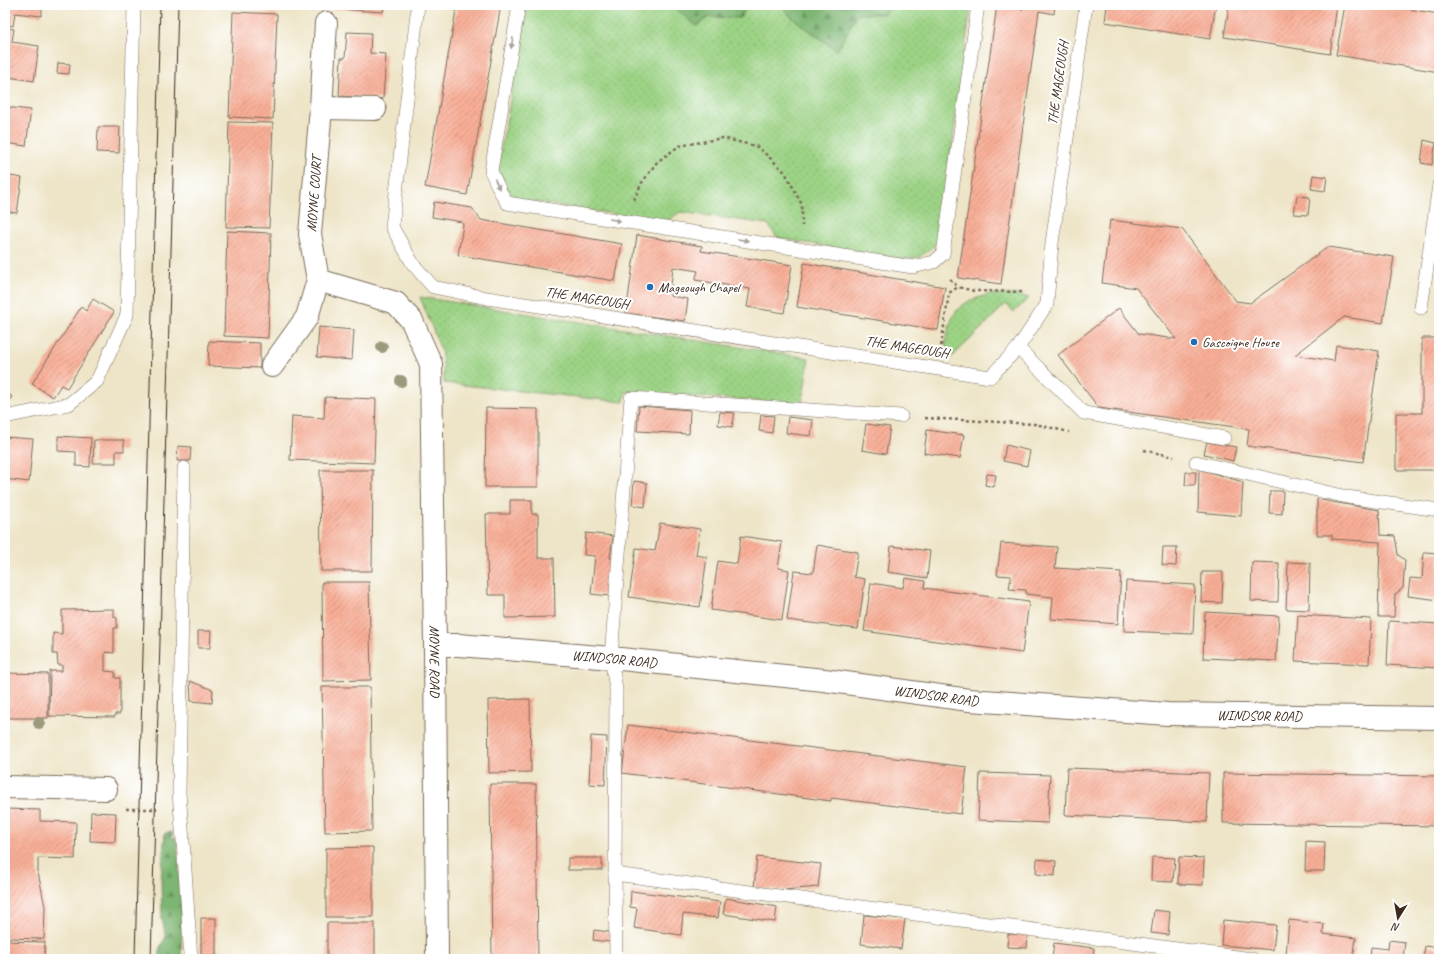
<svg xmlns="http://www.w3.org/2000/svg" width="1444" height="964" viewBox="0 0 1444 964" font-family="Caveat,sans-serif">
  <defs>
    <pattern id="grass-dots" width="8" height="8" patternUnits="userSpaceOnUse"><rect width="8" height="8" fill="#9cd385"/><path d="M2 2h.1M6 6h.1" fill="none" stroke="#87b572" stroke-width="1.8" stroke-linecap="round"/></pattern>
    <pattern id="forest-firs" width="22" height="20" patternUnits="userSpaceOnUse"><rect width="22" height="20" fill="#7db572"/><path d="M5 1l3.5 6h-7zM16 11l3.5 6h-7z" fill="#68935d"/></pattern>
    <pattern id="building-hatch" width="6" height="6" patternUnits="userSpaceOnUse"><rect width="6" height="6" fill="#f9af97"/><path d="M-1 1l2-2M0 6l6-6M5 7l2-2" fill="none" stroke="#cb8f7b"/></pattern>
  </defs>
  <rect width="100%" height="100%" fill="#fff"/>
  <filter id="ink" filterUnits="userSpaceOnUse"><feTurbulence type="fractalNoise" baseFrequency=".025" numOctaves="2"/><feDisplacementMap in="SourceGraphic" scale="8" xChannelSelector="R" yChannelSelector="G"/><feConvolveMatrix kernelMatrix="1 2 1 2 8 2 1 2 1" color-interpolation-filters="sRGB"/></filter>
  <filter id="wash" filterUnits="userSpaceOnUse"><feTurbulence type="fractalNoise" baseFrequency=".012" numOctaves="4" result="noise"/><feDisplacementMap in="SourceGraphic" scale="16" xChannelSelector="R" yChannelSelector="G"/><feGaussianBlur stdDeviation="0.9" result="paint"/><feColorMatrix in="noise" values="0 0 0 0 0 0 0 0 0 0 0 0 0 0 0 0 0 1.4 0 .05"/><feComposite in="paint" operator="in"/></filter>
  <g filter="url(#wash)">
    <rect width="100%" height="100%" fill="#eee5c8"/>
    <g fill="url(#grass-dots)" stroke="#6c7e52">
      <polygon points="528,5 971,5 939,242 918,258 901,259 777,238 768,224 680,212 666,222 515,199 508,194 497,170"/>
      <path d="M990,294l27,1 12,3 -15,14 -8,-8 -55,54c-7,-15 -6,-14 -2,-30 6,-24 19,-27 41,-34z"/>
      <polygon points="420,297 809,358 802,404 625,392 624,402 444,383 443,364 441,350"/>
    </g>
    <g fill="url(#forest-firs)" stroke="#5c7048">
      <polygon points="672,5 748,5 740,18 709,17 696,26"/>
      <polygon points="781,5 892,5 884,14 857,14 837,51 790,16"/>
      <polygon points="172,832 173,839 177,838 182,911 181,959 160,959 160,947 166,937 162,919 161,879 165,833"/>
    </g>
    <g id="blocks">
      <g fill="url(#building-hatch)">
        <polygon points="5,5 43,5 41,16 15,13 13,26 5,25"/>
        <polygon points="292,5 384,5 383,12 292,6"/>
        <polygon points="457,5 501,5 467,195 425,187"/>
        <polygon points="997,5 1023,9 1016,7 1017,5 1055,5 1054,14 1039,11 1001,284 958,278"/>
        <polygon points="1107,5 1216,5 1210,39 1105,22"/>
        <polygon points="1229,5 1337,5 1330,54 1224,37"/>
        <polygon points="1345,5 1383,5 1439,14 1439,72 1336,55"/>
        <polygon points="233,12 277,14 273,119 229,117"/>
        <polygon points="5,28 14,29 12,42 39,46 34,81 8,77 6,91"/>
        <polygon points="347,32 371,33 370,53 386,54 383,99 339,96 341,58 345,58"/>
        <polygon points="58,63 70,64 69,74 57,73"/>
        <polygon points="5,107 31,110 26,146 5,143"/>
        <polygon points="229,122 273,123 269,228 226,227"/>
        <polygon points="98,127 120,127 119,153 97,152"/>
        <polygon points="1424,140 1436,143 1432,165 1421,163"/>
        <polygon points="5,175 22,178 17,213 5,211"/>
        <polygon points="1313,175 1327,177 1325,191 1311,189"/>
        <polygon points="1297,196 1310,197 1308,215 1294,214"/>
        <polygon points="434,202 472,208 481,220 622,244 615,281 458,255 463,225 462,222 432,217"/>
        <polygon points="1110,220 1182,229 1236,301 1250,303 1328,247 1394,257 1383,323 1344,317 1295,355 1334,361 1336,345 1379,351 1363,462 1247,446 1249,429 1099,408 1058,355 1119,308 1139,334 1176,339 1136,288 1102,283"/>
        <polygon points="227,231 271,233 268,338 224,336"/>
        <polygon points="637,235 702,246 701,251 792,265 784,313 747,307 750,289 695,280 698,271 673,267 670,296 688,299 685,321 626,313"/>
        <polygon points="804,263 945,287 938,330 797,307"/>
        <polygon points="93,299 114,312 67,388 61,385 53,397 32,384 81,307 86,311"/>
        <polygon points="319,327 354,330 352,360 317,357"/>
        <polygon points="1422,338 1439,338 1439,470 1396,470 1396,413 1422,413"/>
        <polygon points="209,341 260,343 260,368 208,366"/>
        <polygon points="5,390 12,397 5,407"/>
        <polygon points="325,397 376,399 374,463 290,460 292,416 324,418"/>
        <polygon points="639,406 690,410 689,434 637,431"/>
        <polygon points="486,408 538,409 538,487 485,487"/>
        <polygon points="720,412 735,413 732,427 718,425"/>
        <polygon points="761,415 774,416 772,433 759,431"/>
        <polygon points="788,417 813,420 811,436 786,433"/>
        <polygon points="866,424 890,427 886,454 862,450"/>
        <polygon points="927,430 964,435 960,458 924,453"/>
        <polygon points="58,436 91,438 90,467 76,466 76,452 58,451"/>
        <polygon points="5,437 33,439 29,482 5,479"/>
        <polygon points="94,440 124,440 124,451 116,451 116,463 93,463"/>
        <polygon points="1207,442 1236,447 1233,461 1204,454"/>
        <polygon points="1006,445 1030,451 1027,466 1003,461"/>
        <polygon points="178,446 191,447 190,461 177,461"/>
        <polygon points="1199,469 1243,482 1241,516 1198,512"/>
        <polygon points="320,470 373,470 372,571 321,571"/>
        <polygon points="1186,472 1196,472 1195,485 1185,485"/>
        <polygon points="987,474 996,475 994,487 985,485"/>
        <polygon points="634,481 647,483 645,507 632,505"/>
        <polygon points="1270,491 1283,491 1282,514 1269,513"/>
        <polygon points="1317,499 1332,502 1379,510 1380,535 1395,536 1398,555 1405,560 1403,588 1395,594 1394,617 1378,617 1380,542 1332,539 1332,535 1317,535"/>
        <polygon points="510,500 532,500 532,514 538,514 538,558 554,558 555,617 505,618 505,595 488,595 486,514 510,514"/>
        <polygon points="660,523 700,529 696,555 707,557 700,607 629,597 636,548 655,551"/>
        <polygon points="586,533 613,536 610,558 613,558 610,596 591,594 595,556 584,555"/>
        <polygon points="741,536 782,542 778,568 789,570 782,620 711,610 718,561 737,564"/>
        <polygon points="1001,543 1057,547 1055,568 1121,572 1118,624 1051,619 1053,597 1026,594 1026,590 1009,589 1011,576 997,575"/>
        <polygon points="817,545 858,552 854,577 865,579 858,629 787,620 794,571 813,573"/>
        <polygon points="891,546 930,551 927,578 888,572"/>
        <polygon points="1163,547 1177,547 1176,566 1162,565"/>
        <polygon points="1424,552 1439,553 1439,600 1408,596 1410,578 1422,579"/>
        <polygon points="1252,562 1279,563 1278,602 1251,601"/>
        <polygon points="1288,562 1310,563 1309,610 1286,609"/>
        <polygon points="1202,572 1223,572 1222,603 1201,602"/>
        <polygon points="905,578 925,581 924,588 1029,602 1022,653 864,631 871,583 903,588"/>
        <polygon points="1126,581 1195,585 1193,634 1124,631"/>
        <polygon points="322,582 369,582 371,680 323,681"/>
        <polygon points="114,609 114,617 117,618 117,628 114,628 114,653 105,652 105,671 115,672 115,678 120,678 120,714 115,714 115,717 49,716 50,671 62,671 62,665 58,665 57,654 53,654 53,633 62,634 62,610"/>
        <polygon points="1205,612 1279,616 1276,661 1203,658"/>
        <polygon points="1298,615 1371,619 1369,664 1295,661"/>
        <polygon points="1389,621 1439,624 1439,668 1387,665"/>
        <polygon points="198,631 211,631 210,648 198,648"/>
        <polygon points="5,673 48,674 48,718 5,718"/>
        <polygon points="190,681 213,690 212,703 191,701"/>
        <polygon points="322,687 370,687 372,831 325,832"/>
        <polygon points="530,699 531,772 489,773 488,700"/>
        <polygon points="628,725 967,767 961,814 831,798 831,801 622,773"/>
        <polygon points="591,736 607,737 605,785 589,784"/>
        <polygon points="1067,768 1209,773 1207,822 1065,815"/>
        <polygon points="980,773 1050,775 1048,823 978,820"/>
        <polygon points="1223,773 1439,776 1439,826 1223,823"/>
        <polygon points="490,784 536,784 538,959 492,959"/>
        <polygon points="5,809 40,810 40,821 76,822 75,859 38,858 38,872 45,907 44,939 5,938"/>
        <polygon points="91,812 116,813 115,842 90,841"/>
        <polygon points="1306,841 1325,842 1324,871 1305,871"/>
        <polygon points="373,847 373,917 326,917 326,848"/>
        <polygon points="757,857 821,864 818,887 784,890 754,887"/>
        <polygon points="1152,857 1175,858 1173,882 1151,881"/>
        <polygon points="1179,857 1204,858 1203,885 1178,884"/>
        <rect x="568" y="858" width="34" height="12"/>
        <polygon points="1037,859 1056,861 1055,876 1036,874"/>
        <polygon points="631,891 720,902 718,918 683,914 681,935 634,928 637,908 630,907"/>
        <polygon points="726,898 777,907 775,922 723,914"/>
        <polygon points="1154,910 1170,912 1168,935 1151,933"/>
        <polygon points="864,915 905,919 901,949 861,944"/>
        <polygon points="201,918 216,918 216,956 218,955 218,959 201,959"/>
        <polygon points="1223,920 1276,925 1273,950 1221,945"/>
        <polygon points="1289,920 1324,924 1323,934 1356,938 1353,959 1326,959 1286,955"/>
        <rect x="327" y="923" width="48" height="36"/>
        <polygon points="594,930 610,932 610,942 593,940"/>
        <polygon points="1008,934 1028,935 1027,948 1007,947"/>
        <polygon points="1389,940 1405,942 1403,959 1370,959 1371,947 1388,949"/>
        <polygon points="5,941 45,942 44,959 5,959"/>
        <polygon points="1054,943 1094,948 1093,959 1052,959"/>
        <polygon points="1425,946 1439,948 1439,959 1423,959"/>
      </g>
    </g>
  </g>
  <g filter="url(#ink)">
    <use href="#blocks" fill-opacity="0" stroke="#7a6b5a" stroke-width="1"/>
    <g fill="none" stroke-linecap="round" stroke-linejoin="round">
      <g stroke="#7a6b5a" stroke-width="14">
        <g id="service">
          <polyline points="418,5 392,227 413,264 433,287 487,298 990,377 1018,348 1047,304 1052,243 1086,5"/>
          <polyline points="519,5 491,171 500,191 507,203 913,267 934,262 943,254 978,5"/>
          <polyline points="1421,308 1439,185"/>
          <polyline points="1018,348 1084,413 1224,438"/>
          <polyline points="5,417 69,404 97,381 127,315 134,5"/>
          <polyline points="1196,462 1347,497 1439,510"/>
          <polyline points="184,468 179,793 183,841 191,959"/>
          <polyline points="615,874 616,689 611,658 631,398 901,416"/>
          <polyline points="616,959 615,874 1252,959"/>
        </g>
      </g>
      <g stroke="#7a6b5a" stroke-width="24">
        <g id="minor">
          <path id="s1" d="M326,23l-5,85 -11,126 8,46 78,23 16,18 19,43 4,281 2,314"/>
          <polyline points="321,108 375,109"/>
          <polyline points="272,366 307,317 318,280"/>
          <path id="s2" d="M435,645h24l152,13 213,22 145,20 199,14 271,4"/>
          <polyline points="5,787 106,789"/>
        </g>
      </g>
      <g stroke="#7a6b5a" stroke-width="2.5" stroke-dasharray="3 3" stroke-linecap="butt">
        <polyline points="634,200 641,184 657,162 679,146 723,138 758,147 785,172 802,205 802,226"/>
        <polyline points="950,279 958,287"/>
        <polyline points="941,346 949,293 958,287 974,291 1024,292"/>
        <polyline points="925,418 1035,424 1069,432"/>
        <polyline points="1144,450 1174,457"/>
        <polyline points="126,809 157,809"/>
      </g>
      <use href="#service" stroke="#fff" stroke-width="13"/>
      <use href="#minor" stroke="#fff" stroke-width="22"/>
      <g stroke="#3b2a1e" stroke-width="1">
        <polyline points="135,959 160,5"/>
        <polyline points="151,959 178,5"/>
      </g>
    </g>
    <g fill="#9c9a7c">
      <circle cx="382" cy="347" r="6"/>
      <circle cx="401" cy="381" r="6"/>
      <circle cx="39" cy="723" r="6"/>
    </g>
    <defs><path id="oneway-solid" d="M-6-.8H1V-3.2L6.5 0L1 3.2V.8H-6Z"/></defs>
    <g fill="#a79f9a">
      <use href="#oneway-solid" transform="translate(512 43) rotate(99)"/>
      <use href="#oneway-solid" transform="translate(497 184) rotate(66)"/>
      <use href="#oneway-solid" transform="translate(615 220) rotate(9)"/>
      <use href="#oneway-solid" transform="translate(743 240) rotate(9)"/>
    </g>
  </g>
  <g fill="#1f6fb2" stroke="#fff" stroke-width="1.5">
    <circle cx="650" cy="287" r="4"/>
    <circle cx="1194" cy="342" r="4"/>
  </g>
  <g text-anchor="middle" dominant-baseline="central" stroke-width="4" stroke-linejoin="round" paint-order="stroke">
    <g font-size="14" fill="#3b2a1e" stroke="#fff">
      <text transform="translate(1058 83) rotate(-82)">THE MAGEOUGH</text>
      <text transform="translate(314 194) rotate(-86)">MOYNE COURT</text>
      <text transform="translate(587 298) rotate(9)">THE MAGEOUGH</text>
      <text transform="translate(907 347) rotate(9)">THE MAGEOUGH</text>
      <text stroke="none"><textPath href="#s2" startOffset="180">WINDSOR ROAD</textPath></text>
      <text stroke="none"><textPath href="#s1" startOffset="708">MOYNE ROAD</textPath></text>
      <text stroke="none"><textPath href="#s2" startOffset="504">WINDSOR ROAD</textPath></text>
      <text stroke="none"><textPath href="#s2" startOffset="828">WINDSOR ROAD</textPath></text>
    </g>
    <g font-size="14" fill="#3b2a1e" stroke="#fff" text-anchor="start">
      <text x="658" y="287">Mageough Chapel</text>
      <text x="1202" y="342">Gascoigne House</text>
    </g>
  </g>
  <rect width="1444" height="964" fill="none" stroke="#fff" stroke-width="20"/>
  <g transform="translate(1398 918) rotate(191)" stroke="#ffffff" stroke-width="3" paint-order="stroke">
  <path d="M0-3L7 15L0 10L-7 15Z" fill="#3b2a1e"/>
  <text y="-6" font-size="11" font-weight="bold" text-anchor="middle" fill="#3b2a1e">N</text>
  </g>
</svg>
